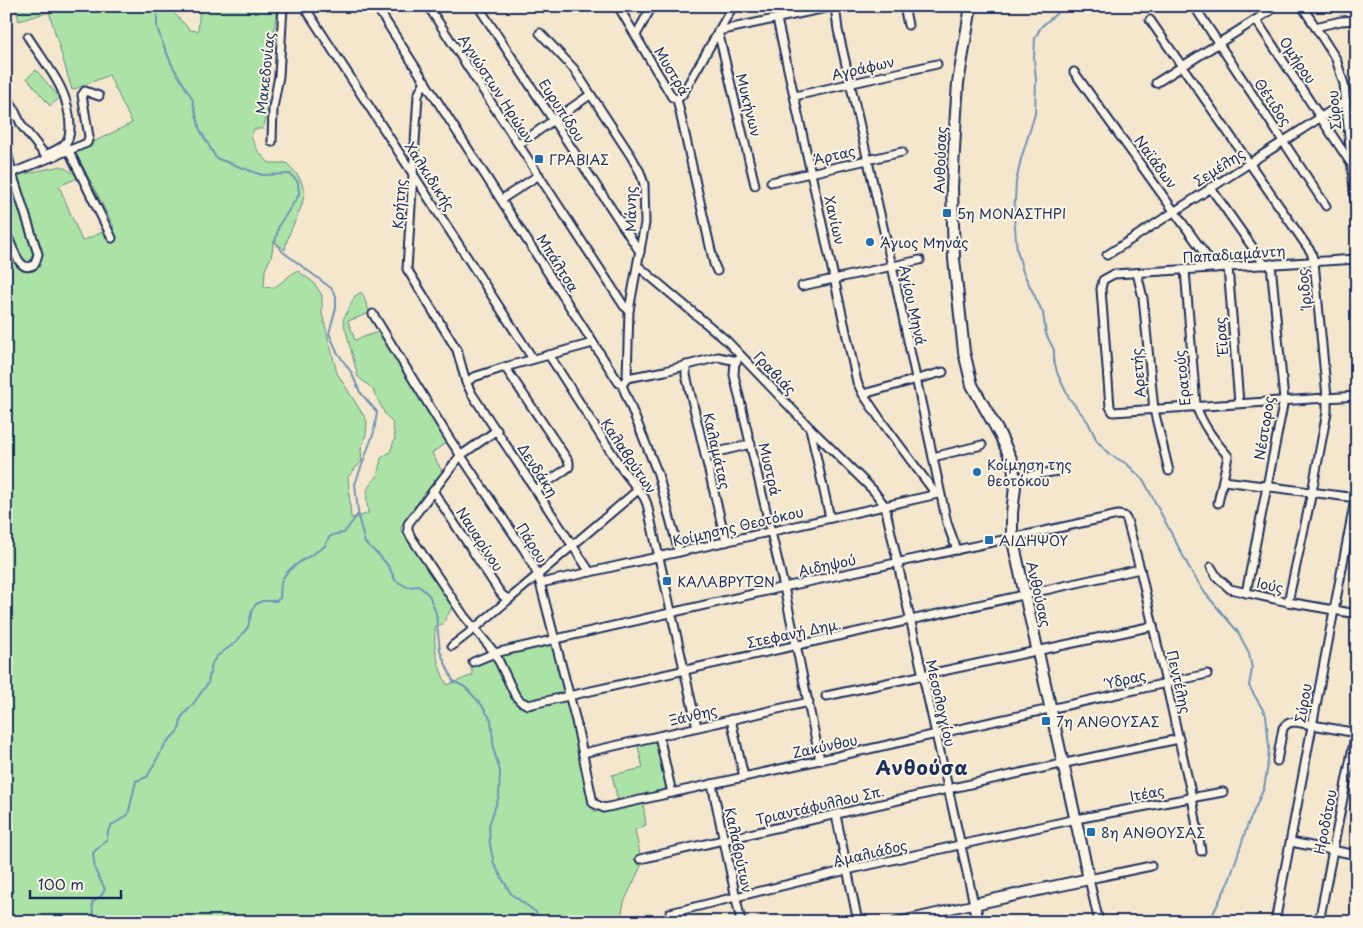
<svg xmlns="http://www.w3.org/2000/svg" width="1363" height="928" viewBox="0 0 1363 928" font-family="'Playpen Sans',sans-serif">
  <rect width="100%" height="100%" fill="#f5e7ce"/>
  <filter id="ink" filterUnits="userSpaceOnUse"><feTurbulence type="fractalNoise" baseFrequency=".02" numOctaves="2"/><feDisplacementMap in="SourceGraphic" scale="10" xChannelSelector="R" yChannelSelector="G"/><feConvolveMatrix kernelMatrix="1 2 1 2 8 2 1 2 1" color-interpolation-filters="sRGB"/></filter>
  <g filter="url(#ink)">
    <g fill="#abe3a7" stroke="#638982">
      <path d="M15,6h158l1,7 16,17 8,1 2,-25h77l-4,36 -12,25 1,13 7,28 -6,21h-9l-3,8 7,14 11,12h17c38,32 4,52 -1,87l-11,-9 -3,16 -6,13 -1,17 10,1 23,-18 16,12 9,13v18l15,60 30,48 -1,14 -5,14 1,12 -14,16 3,41 17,-4c-1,-17 -5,-25 9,-37l4,-19 9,-6 5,-14 -3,-16 -7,-8 -13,-26 -14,-11 -15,-57 12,-24 6,-4 2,3 7,18 -22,8 7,19 26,-9 66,111 -15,11 11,20 -43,55 53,78 -11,19h-6c-4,20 2,42 11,60l26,-10 -3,-10 22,-9 61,-13 22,81 18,85 2,3 24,-6 -7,-31 31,-7 -6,-26 20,-5 12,51 -27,7 4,30 -11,5 7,34 -18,38 -4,20h-614v-763l4,18 51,-11 19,11 -21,9 23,55 32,-14 -39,-76 57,-28 -23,-48 -37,15 -23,-78 -30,9z"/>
      <polygon points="36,70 60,98 50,106 27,78"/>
    </g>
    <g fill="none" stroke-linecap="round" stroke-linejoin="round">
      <g stroke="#7193b9" stroke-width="2">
        <polyline points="157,6 157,27 162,42 173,67 192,98 200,130 216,158 262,175 290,174 298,182 299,195 279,225 275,242 283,252 331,288 336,296 336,308 329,333 337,352 351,372 360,392 377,412 374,432 355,484 359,520 365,543 379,555 389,567 395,580 407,587 419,586 429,595 436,613 440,651 453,681 465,687 481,704 491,720 494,751 500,771 499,796 489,825 490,845 494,864 511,894 536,912 540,922"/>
        <polyline points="1065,6 1041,27 1035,38 1034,58 1036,80 1035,114 1021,159 1016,182 1014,217 1017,250 1023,272 1043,313 1046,334 1054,350 1054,361 1058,375 1069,398 1088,422 1097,441 1109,454 1127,464 1144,481 1191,571 1205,593 1238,632 1249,653 1252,669 1249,686 1266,715 1269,748 1267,771 1264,788 1248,824 1229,881 1209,922"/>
        <path d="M94,922l-2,-19 10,-8 3,-6 -10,-19 -2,-17 14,-14 1,-8 4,-6 16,-10 8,-34 11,-4 19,-34 11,-11 3,-5 1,-9 12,-14 15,-21 4,-20 5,-7 18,-13 13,-16 4,-17 4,-6 6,-3h14l4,-3c1,-7 -1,-13 3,-20 8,-14 29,-22 42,-32 4,-12 7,-11 19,-13l14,-19"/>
      </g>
      <g stroke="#1b2f5e" stroke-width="11">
        <g id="street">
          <polyline points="304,6 533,359"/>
          <polyline points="376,6 619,383 622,385 658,474 679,552"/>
          <polyline points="428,6 624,306 629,310"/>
          <polyline points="478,6 640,252"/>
          <polyline points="618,6 672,97 677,99 714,264 717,271"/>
          <polyline points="835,6 838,30 892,266 947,523 957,550"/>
          <polyline points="904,6 908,25"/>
          <polyline points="1302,6 1336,59 1344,84 1357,222"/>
          <polyline points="1198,12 1326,206"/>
          <polyline points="777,19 857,382 863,394 882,422 936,494"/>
          <polyline points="1150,20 1311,252 1314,262 1327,397 1327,412 1312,492 1288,602"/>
          <polyline points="1256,20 1350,162"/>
          <polyline points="1315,27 1341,21 1357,20"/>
          <polyline points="540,33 574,69 631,156 640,172 644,184 645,223 629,310 627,378 622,385"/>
          <polyline points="636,35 652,6"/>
          <polyline points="1074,72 1215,268"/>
          <polyline points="425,81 418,95 407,269 457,350 466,382 472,394 590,572"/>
          <polyline points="1156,83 1271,10"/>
          <path d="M6,93l16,33 23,29c7,-3 18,-7 22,-14 3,-5 3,-10 3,-15 -1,-38 -23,-59 -42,-89"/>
          <polyline points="795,96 937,64"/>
          <polyline points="677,99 682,95 733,6"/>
          <polyline points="272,142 273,108 279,76 283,6"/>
          <polyline points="519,144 590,95"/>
          <path d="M6,147l6,26 26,81 -3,10c-17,12 -22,-20 -29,-30"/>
          <polyline points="68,149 112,238"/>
          <polyline points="12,173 87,143 89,137 82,95 85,91 99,96"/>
          <polyline points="771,182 902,152"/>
          <polyline points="755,185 718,31 835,6"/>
          <polyline points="1210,187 1265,265"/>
          <polyline points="502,199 539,175"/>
          <polyline points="1107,255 1346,101"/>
          <polyline points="1357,259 1114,274 1103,280 1101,289 1110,407 1113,412 1357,396"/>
          <polyline points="638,266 727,341 810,428 873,490 885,506 974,904 895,922"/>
          <polyline points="1228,267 1239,403"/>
          <path d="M1185,270l11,135c6,20 19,36 32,51l-10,47"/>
          <polyline points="1137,273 1143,298 1154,410 1169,471"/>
          <polyline points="802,286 920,260"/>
          <polyline points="373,314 449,438 525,551 538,575 576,721 593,803 604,808 1207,674"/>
          <polyline points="549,355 622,469 644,497 647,504 697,727"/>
          <polyline points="735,360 734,375 784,587 820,760"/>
          <polyline points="686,365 686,375 726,542"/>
          <polyline points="505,367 569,462 569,467 565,470 536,490"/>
          <polyline points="627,378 665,371 718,357 737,361"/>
          <polyline points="466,382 474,377 505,367 593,343"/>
          <polyline points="863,394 943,372"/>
          <polyline points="810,428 830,518"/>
          <polyline points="497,430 460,456 408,524 408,531 411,537 464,616 495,653 515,695 520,701 528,705 1140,569"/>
          <polyline points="705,455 751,444"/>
          <polyline points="933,457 982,445"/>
          <polyline points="1015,478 1058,471"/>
          <polyline points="1224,481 1357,498"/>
          <polyline points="433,491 499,591 503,596 509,599"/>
          <polyline points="1211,567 1217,577 1230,589 1288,602 1357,614"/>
          <polyline points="541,583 938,494"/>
          <polyline points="1246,593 1284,400 1271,264"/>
          <polyline points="452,646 474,629 638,490"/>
          <polyline points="473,662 495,653 784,587 1118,515 1124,516 1127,520 1140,569 1192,797 1201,851"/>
          <polyline points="826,696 1153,626"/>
          <polyline points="731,719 744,777"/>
          <polyline points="659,736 672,793"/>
          <polyline points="583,753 809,702"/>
          <path d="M1277,761l6,-33c4,-5 7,-6 13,-6l61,11"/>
          <polyline points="712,784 741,922"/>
          <polyline points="836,815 858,922"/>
          <polyline points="1291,842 1357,855"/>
          <path d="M640,859c180,-41 359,-83 539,-120"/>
          <polyline points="670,913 847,870 1076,819 1223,792"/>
          <polyline points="1099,922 1089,879 1151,866"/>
          <polyline points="1275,922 1357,489"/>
          <polyline points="1319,922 1357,726"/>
        </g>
      </g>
      <g stroke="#1b2f5e" stroke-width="14">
        <polyline id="secondary" points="971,6 958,83 956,112 952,188 954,259 964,352 972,385 1000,435 1013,463 1015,487 1012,513 1012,537 1089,879 974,904 978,922"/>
      </g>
      <use href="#street" stroke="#fcf5e5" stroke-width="7"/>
      <use href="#secondary" stroke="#fcf5e5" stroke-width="10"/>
    </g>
  </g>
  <g fill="#1f6fb2" stroke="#fcf5e5" stroke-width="2">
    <rect x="534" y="154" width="10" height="10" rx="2.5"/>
    <rect x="942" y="208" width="10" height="10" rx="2.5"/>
    <circle cx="870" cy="242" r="5"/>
    <circle cx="977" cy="472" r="5"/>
    <rect x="984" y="535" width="10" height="10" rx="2.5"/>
    <rect x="662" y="576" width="10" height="10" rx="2.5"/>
    <rect x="1041" y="716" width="10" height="10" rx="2.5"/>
    <rect x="1086" y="827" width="10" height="10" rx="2.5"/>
  </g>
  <g text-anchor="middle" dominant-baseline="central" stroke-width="4" stroke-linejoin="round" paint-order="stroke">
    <g font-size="14" fill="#1b2f5e" stroke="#fcf5e5">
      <text transform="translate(1298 60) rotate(56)">Ομήρου</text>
      <text transform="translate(863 68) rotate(-13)">Αγράφων</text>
      <text transform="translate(672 71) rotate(59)">Μυστρά</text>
      <text transform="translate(265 73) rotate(-84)">Μακεδονίας</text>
      <text transform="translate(497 89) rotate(57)">Αγνώστων Ηρώων</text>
      <text transform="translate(1273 102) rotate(56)">Θέτιδος</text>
      <text transform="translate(749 105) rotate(76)">Μυκήνων</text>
      <text transform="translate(562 110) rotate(57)">Ευρυπίδου</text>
      <text transform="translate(1334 110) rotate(-95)">Σύρου</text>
      <text transform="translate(834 155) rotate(-13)">Άρτας</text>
      <text transform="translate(940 160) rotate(-88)">Ανθούσας</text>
      <text transform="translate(1156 162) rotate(54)">Ναϊάδων</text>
      <text transform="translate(1219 167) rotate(-33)">Σεμέλης</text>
      <text transform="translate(430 176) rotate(57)">Χαλκιδικής</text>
      <text transform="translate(399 204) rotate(-86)">Κρήτης</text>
      <text transform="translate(630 209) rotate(-90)">Μάνης</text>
      <text transform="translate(835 220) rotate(77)">Χανίων</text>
      <text transform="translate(1234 254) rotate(-4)">Παπαδιαμάντη</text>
      <text transform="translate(558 263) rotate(58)">Μπάλτσα</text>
      <text transform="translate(1304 289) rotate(-96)">Ίριδος</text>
      <text transform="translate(913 305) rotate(78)">Αγίου Μηνά</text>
      <text transform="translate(1221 336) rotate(-95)">Έϊρας</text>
      <text transform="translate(775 373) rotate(46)">Γραβιάς</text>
      <text transform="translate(1138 373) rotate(-95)">Αρετής</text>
      <text transform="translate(1182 378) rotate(-96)">Ερατούς</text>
      <text transform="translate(1264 428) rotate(-81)">Νέστορος</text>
      <text transform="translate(717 451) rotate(77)">Καλαμάτας</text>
      <text transform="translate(629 456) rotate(56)">Καλαβρύτων</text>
      <text transform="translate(770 469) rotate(77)">Μυστρά</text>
      <text transform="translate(538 470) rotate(57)">Δενδάκη</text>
      <text transform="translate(738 526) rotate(-13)">Κοίμησης Θεοτόκου</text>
      <text transform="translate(480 539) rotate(57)">Ναυαρίνου</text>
      <text transform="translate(532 543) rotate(58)">Πάρου</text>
      <text transform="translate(827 565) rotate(-12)">Αιδηψού</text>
      <text transform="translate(1270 585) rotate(12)">Ιούς</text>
      <text transform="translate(1039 594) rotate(77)">Ανθούσας</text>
      <text transform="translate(794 633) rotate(-12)">Στεφανή Δημ.</text>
      <text transform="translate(1126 679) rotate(-13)">Ύδρας</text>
      <text transform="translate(1179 682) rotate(77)">Πεντέλης</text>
      <text transform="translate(941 703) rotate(77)">Μεσολογγίου</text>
      <text transform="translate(1303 703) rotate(-80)">Σύρου</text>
      <text transform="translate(693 715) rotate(-13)">Ξάνθης</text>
      <text transform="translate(825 746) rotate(-12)">Ζακύνθου</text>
      <text transform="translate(1147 793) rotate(-11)">Ιτέας</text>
      <text transform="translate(820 805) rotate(-13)">Τριαντάφυλλου Σπ.</text>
      <text transform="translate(1325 822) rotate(-79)">Ηροδότου</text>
      <text transform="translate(739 850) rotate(78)">Καλαβρύτων</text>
      <text transform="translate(870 853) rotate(-13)">Αμαλιάδος</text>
    </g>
    <g font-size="14" fill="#1b2f5e" stroke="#fcf5e5" text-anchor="start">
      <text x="549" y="159">ΓΡΑΒΙΑΣ</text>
      <text x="957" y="213">5η ΜΟΝΑΣΤΗΡΙ</text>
      <text x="880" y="242">Άγιος Μηνάς</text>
      <text x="987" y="464">Κοίμηση της<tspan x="987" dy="16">θεοτόκου</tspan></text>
      <text x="999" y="540">ΑΙΔΗΨΟΥ</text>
      <text x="677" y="581">ΚΑΛΑΒΡΥΤΩΝ</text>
      <text x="1056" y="721">7η ΑΝΘΟΥΣΑΣ</text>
      <text x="1101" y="832">8η ΑΝΘΟΥΣΑΣ</text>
    </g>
    <g font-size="19" font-weight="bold" letter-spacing="1" fill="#1b2f5e" stroke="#fcf5e5">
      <text x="922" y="767">Ανθούσα</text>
    </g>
  </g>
  <rect width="1363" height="928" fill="none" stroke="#fcf5e5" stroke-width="25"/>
  <rect x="12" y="12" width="1338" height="903" fill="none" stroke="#1b2f5e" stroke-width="2" filter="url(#ink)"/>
  <path d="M30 890v8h91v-8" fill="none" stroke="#1b2f5e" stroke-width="2.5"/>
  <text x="38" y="890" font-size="15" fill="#1b2f5e" stroke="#fcf5e5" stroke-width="4" paint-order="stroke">100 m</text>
</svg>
